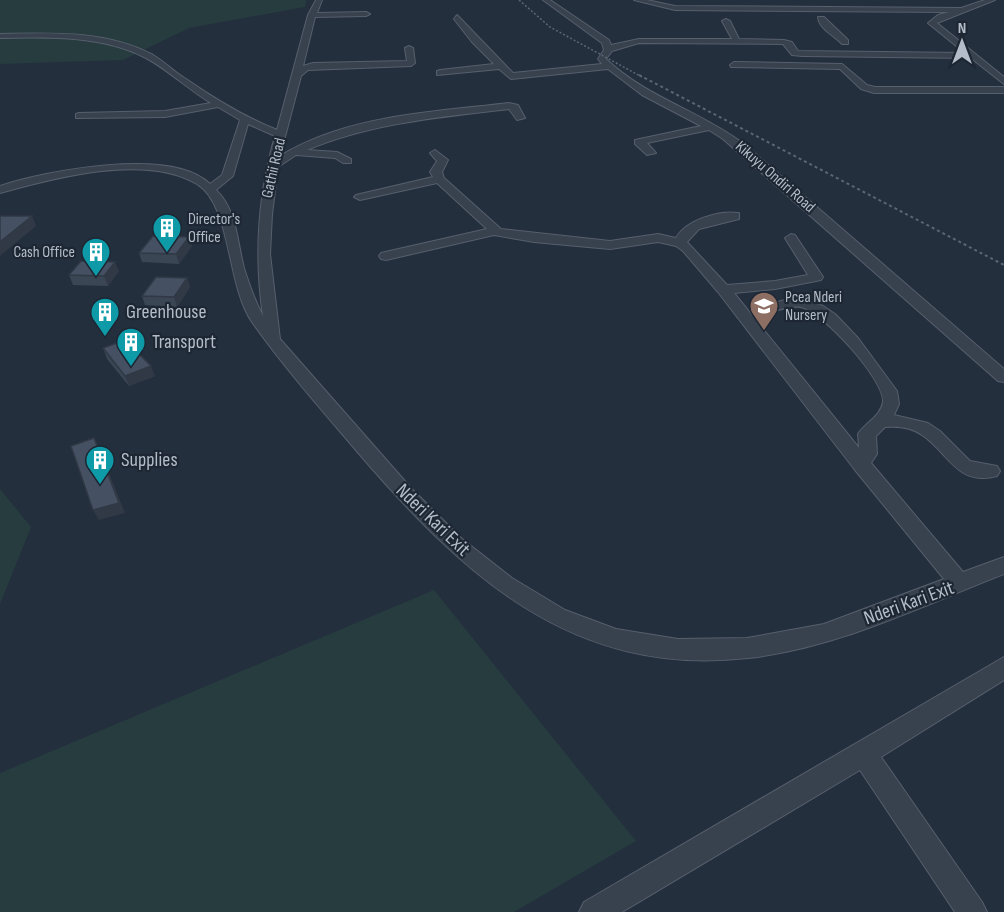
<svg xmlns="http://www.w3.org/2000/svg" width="1004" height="912" viewBox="0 0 1004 912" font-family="'Sofia Sans Condensed',sans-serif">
  <rect width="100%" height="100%" fill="#242f3e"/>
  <g fill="#263c3f">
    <polygon points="0,0 306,0 305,7 189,28 123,60 0,64"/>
    <polygon points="0,489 31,527 0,604"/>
    <polygon points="434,590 636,841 514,912 0,912 0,773"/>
  </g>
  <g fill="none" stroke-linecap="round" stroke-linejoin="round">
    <g stroke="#565f6c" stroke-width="2">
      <g id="minor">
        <path d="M316,0h6l-5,13 49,-1 4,2 -4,2 -51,1 -12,49 10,-3 94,-2 -2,-13 4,-2 4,2 2,15 -4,3 -103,4 -7,6 -21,80c67,-41 153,-44 229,-53l9,2 7,13 -8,2 -8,-11c-68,8 -138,14 -202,41l30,2 14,7v4h-8l-8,-5 -39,-3 -18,12 -6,47 -2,40 10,85 131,149 50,50 51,40 53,32 51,19 62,10 69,-1 77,-14 120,-45 -89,-109 -137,-178 -35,-41 -7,-5 -18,-4 -48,7 -76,-7 -40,-7 -108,25 -5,-1 -2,-3 2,-3 106,-24 -50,-46 -77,17 -6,-3 2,-2 77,-18 -3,-5 7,-11 -7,-8 5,-3 13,10 -6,12 2,6 57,51 109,12 48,-7 18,4c10,-18 43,-28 63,-25v6l-40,10 -12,13 40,43 48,-4 33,-6 -23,-37 6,-4 4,1 28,42 -2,3 -46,9 -41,4 125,155 -1,-14c7,-11 23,-18 25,-32 2,-22 -60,-90 -82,-95 -12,-2 -25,4 -36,7l-7,-4 2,-3 25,-7 15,-1 23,7 12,8 23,24 39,53 2,13 -5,11 34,8 12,8 30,30 27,5 3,5 -3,5c-40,11 -49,-24 -75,-41 -11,-8 -24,-9 -37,-8l-9,9 1,18 -6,9 92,109 41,-15v17c-82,32 -166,74 -256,84 -177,20 -287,-85 -393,-209 -35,-41 -72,-83 -103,-127 -26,-38 -20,-116 -55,-138 -52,-31 -143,-6 -197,9v-7c45,-15 172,-40 210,-2l12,-9 18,-55 -22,-13 -53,10 -89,1v-4l3,-1 86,-2 46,-8c-22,-13 -44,-34 -65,-45 -44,-23 -98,-21 -146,-20v-4c51,-1 106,-4 153,21 12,7 21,17 33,24 29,20 59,38 91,51l31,-115zM248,124l27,12c-17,59 -21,119 -12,180 -8,-15 -14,-32 -19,-48 -7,-27 -7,-58 -28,-78l17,-14z"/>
        <path d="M543,0h7l59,40 2,5 28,-6h93l-10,-18 4,-2 4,2 9,18 45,1 8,2 6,9 167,2 -37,-30 10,-8 11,-3 -274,-2 -41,-10h13l28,6 286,2 24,-8h10l-58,23 67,54v7l-33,-26 -169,-2 -10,-1 -9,-11 -144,-1 -27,8 -6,8c40,38 94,52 138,85l260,225v13l-6,-1 -275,-242 -14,-9 -62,13 9,10 -9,2 -12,-11v-4l66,-14 -59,-31 -34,-26 -97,10 -12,-10 -62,6v-4l3,-1 54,-6 -22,-22 -18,-23 3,-4 56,58 89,-9 -4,-5 6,-9 -2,-7z"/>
        <path d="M818,17h6l24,23v4h-6c-8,-9 -23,-15 -24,-27z"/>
        <polygon points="734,62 842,64 867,85 875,87 1004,87 1004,93 874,93 861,89 840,69 731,67 730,65"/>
        <polygon points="1004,657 1004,680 881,757 982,902 987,912 955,912 860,770 622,912 579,912 584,902"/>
      </g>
    </g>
    <use href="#minor" fill="#38414e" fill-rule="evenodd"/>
    <polyline stroke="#5a6575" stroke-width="1.5" stroke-dasharray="2 2" stroke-linecap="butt" points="519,0 550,27 642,77"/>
    <polyline stroke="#5a6575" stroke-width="2" stroke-dasharray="3 3" stroke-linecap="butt" points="639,75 1004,265"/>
  </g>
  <g fill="#3b4654">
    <polygon points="192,246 179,264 142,262 139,253"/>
    <polygon points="119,271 108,286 73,285 69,275"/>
    <polygon points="187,278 190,287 177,307 145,305 142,296"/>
    <polygon points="103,348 155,376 129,386 107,359"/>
  </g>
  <g fill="#303945">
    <polygon points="32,216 36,226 0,256 0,242"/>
    <polygon points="189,237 192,246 179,264 176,254"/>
    <polygon points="115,262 119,271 108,286 104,276"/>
    <polygon points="187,278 190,287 177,307 174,297"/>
    <polygon points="151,366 155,376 129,386 125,376"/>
    <polygon points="94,438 99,448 125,513 99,520 93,510"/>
  </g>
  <g fill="#455162" stroke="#303945" stroke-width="1.5">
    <polygon points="0,216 32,216 0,242"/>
    <polygon points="153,236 189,237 176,254 139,253"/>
    <polygon points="81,261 115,262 104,276 69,275"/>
    <polygon points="156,277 187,278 174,297 142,296"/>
    <polygon points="125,340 151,366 125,376 103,348"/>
    <polygon points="94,438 119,503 93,510 71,446"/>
  </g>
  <defs>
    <g id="building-pin" transform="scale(1.5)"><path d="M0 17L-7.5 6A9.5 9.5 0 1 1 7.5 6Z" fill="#0f9aa8" stroke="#1d2633"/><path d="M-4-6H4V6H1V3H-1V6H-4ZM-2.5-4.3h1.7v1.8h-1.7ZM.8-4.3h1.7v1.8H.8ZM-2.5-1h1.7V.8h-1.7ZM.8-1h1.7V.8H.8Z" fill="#fff"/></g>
    <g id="school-pin" transform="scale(1.5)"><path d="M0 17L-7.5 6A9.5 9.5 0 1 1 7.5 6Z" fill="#8d6e63" stroke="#1d2633"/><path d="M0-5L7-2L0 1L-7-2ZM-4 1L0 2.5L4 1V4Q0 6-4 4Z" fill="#fff"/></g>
  </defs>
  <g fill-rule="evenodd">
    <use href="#building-pin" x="167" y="228"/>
    <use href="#building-pin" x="96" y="252"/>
    <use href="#school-pin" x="764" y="306"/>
    <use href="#building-pin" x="105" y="312"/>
    <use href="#building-pin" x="131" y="342"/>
    <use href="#building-pin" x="100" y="460"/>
  </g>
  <g text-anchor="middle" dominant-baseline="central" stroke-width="4.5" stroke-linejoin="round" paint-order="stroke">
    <g font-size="16" fill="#b4bcc9" stroke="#1d2633">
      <text transform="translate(274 168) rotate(-77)">Gathii Road</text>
      <text transform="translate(775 177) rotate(41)">Kikuyu Ondiri Road</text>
    </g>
    <g font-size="16" fill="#b4bcc9" stroke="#1d2633" text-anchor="start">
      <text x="188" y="219">Director's<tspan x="188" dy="18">Office</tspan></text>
      <text x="75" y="252" text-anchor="end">Cash Office</text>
      <text x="785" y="297">Pcea Nderi<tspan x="785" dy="18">Nursery</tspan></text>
    </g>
    <g font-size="20" fill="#b4bcc9" stroke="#1d2633" text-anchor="start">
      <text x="126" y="312">Greenhouse</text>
      <text x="152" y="342">Transport</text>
      <text x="121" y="460">Supplies</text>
    </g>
    <g font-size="20" fill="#b4bcc9" stroke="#1d2633">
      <text transform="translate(433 520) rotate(44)">Nderi Kari Exit</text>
      <text transform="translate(909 603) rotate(-20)">Nderi Kari Exit</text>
    </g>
  </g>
  <g transform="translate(962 42)" stroke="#1d2633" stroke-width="4.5" paint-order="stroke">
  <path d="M0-4.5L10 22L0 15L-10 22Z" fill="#b4bcc9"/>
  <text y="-9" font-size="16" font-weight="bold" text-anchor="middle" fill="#b4bcc9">N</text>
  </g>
</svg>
